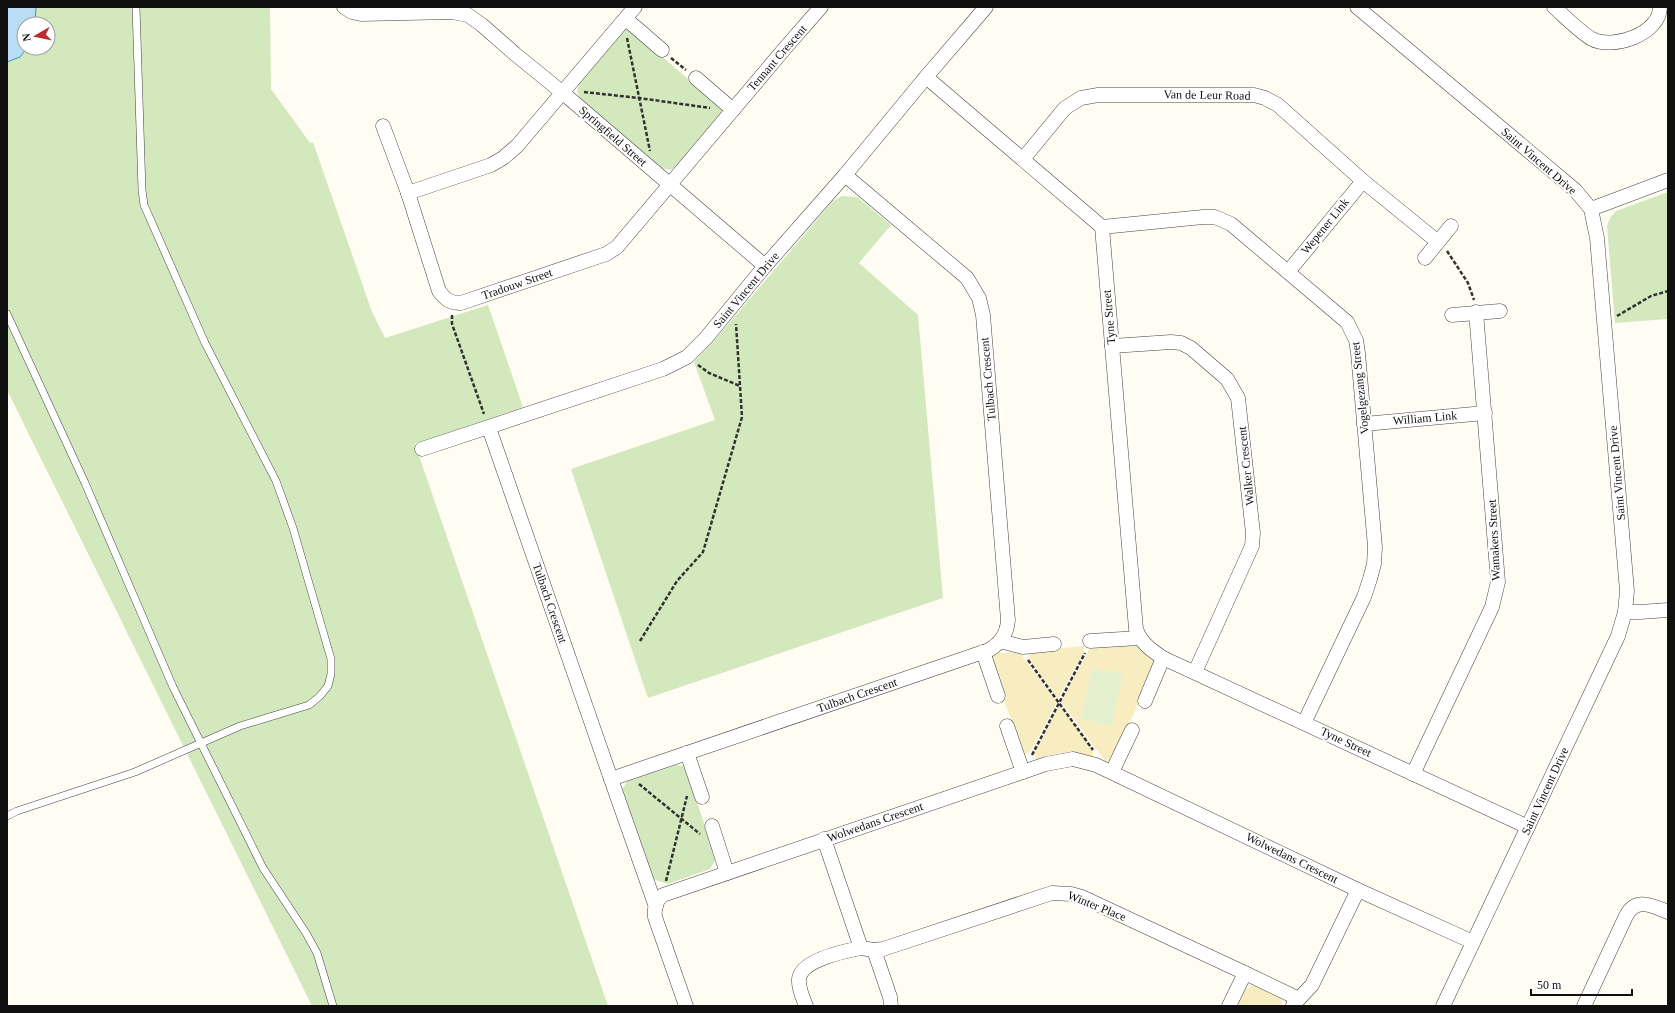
<svg xmlns="http://www.w3.org/2000/svg" width="1675" height="1013" viewBox="0 0 1675 1013" font-family="Georgia,serif">
  <rect width="100%" height="100%" fill="#fffcf3"/>
  <g fill="#d3e9bd">
    <polygon points="36,7 270,7 271,89 310,143 313,142 372,312 385,338 488,305 523,407 415,444 608,1006 312,1006 7,390 7,62 20,57 27,48 48,48 48,24 35,24"/>
    <polygon points="627,26 725,111 676,167 670,170 661,168 581,100 577,92 579,82"/>
    <polygon points="1668,192 1668,319 1615,323 1607,226 1610,218 1616,211"/>
    <polygon points="842,196 857,197 891,225 859,263 918,315 943,598 648,698 571,469 715,420 694,362 713,342 833,201"/>
    <polygon points="675,765 685,766 716,859 710,869 668,884 653,879 622,790 627,781"/>
  </g>
  <g fill="#f8edc1">
    <path d="M1135,645c6,6 21,14 21,22l-44,92 -6,3 -45,-60 30,-56z"/>
    <polygon points="1084,646 1084,652 1058,699 1029,659 1028,654 1030,651"/>
    <polygon points="1019,652 1057,702 1031,751 1027,754 1023,755 990,658 997,653"/>
    <path d="M1059,705l34,45v7c-18,-7 -39,-5 -57,3l-2,-7z"/>
    <path d="M1256,985l24,11 3,10h-48c5,-11 8,-19 21,-21z"/>
  </g>
  <polygon fill="#e4f0ce" points="1092,668 1123,674 1112,726 1081,719"/>
  <polygon fill="#b9ddf4" stroke="#4291c9" points="7,7 36,7 35,24 24,24 24,48 27,48 20,57 7,62"/>
  <g fill="none" stroke-linecap="round" stroke-linejoin="round">
    <g stroke="#434343" stroke-width="8">
      <g id="service">
        <polyline points="7,314 85,483 173,687 263,868 306,933 317,953 333,1006"/>
        <polyline points="7,816 17,811 135,772 240,726 309,705 320,696 328,686 331,674 331,659 293,528 276,481 205,343 144,205 142,190 136,7"/>
      </g>
    </g>
    <g stroke="#434343" stroke-width="15">
      <g id="minor">
        <polyline points="344,7 352,12 361,14 452,12 468,15 482,25 515,54 563,93 765,266"/>
        <polyline points="1357,7 1575,190 1591,209 1597,238 1627,591 1625,612 1618,636 1443,1006"/>
        <path d="M1554,7c9,8 28,27 38,32 21,11 68,-5 68,-32"/>
        <polyline points="626,19 662,50"/>
        <path d="M926,77l176,150 34,402c5,14 15,21 27,29l365,169"/>
        <polyline points="696,78 733,110"/>
        <path d="M383,126l25,67 31,98c7,9 11,12 22,12l145,-49 11,-7 169,-200 35,-40"/>
        <polyline points="1023,159 1065,108 1081,98 1098,95 1254,95 1265,98 1278,105 1363,181 1438,242"/>
        <polyline points="408,193 491,165 503,158 517,146 635,7"/>
        <polyline points="1591,209 1668,180"/>
        <polyline points="1102,227 1203,217 1215,217 1231,224 1347,322 1356,340 1358,353 1375,547 1374,564 1370,579 1364,597 1304,723"/>
        <polyline points="1425,258 1451,226"/>
        <polyline points="1288,272 1363,181"/>
        <polyline points="1452,315 1500,311"/>
        <polyline points="1112,346 1171,342 1181,343 1191,348 1227,379 1238,398 1253,533 1252,546 1195,672"/>
        <polyline points="1364,424 1485,413"/>
        <path d="M489,428l122,351 378,-129c12,-7 18,-16 19,-30l-25,-305 -4,-17 -12,-20 -122,-103"/>
        <polyline points="422,449 663,369 687,357 706,338 765,266 845,175 926,77 986,7"/>
        <polyline points="1625,612 1640,612 1668,610"/>
        <polyline points="1000,641 1023,647 1054,644"/>
        <polyline points="1090,641 1139,638"/>
        <polyline points="983,652 998,696"/>
        <polyline points="1145,701 1163,658"/>
        <polyline points="1007,726 1023,772"/>
        <polyline points="687,753 702,797"/>
        <polyline points="1112,772 1132,730"/>
        <polyline points="1413,774 1492,607 1498,582 1476,312"/>
        <polyline points="611,779 656,907"/>
        <polyline points="712,826 727,873"/>
        <polyline points="824,839 861,948 874,950 883,949 1052,893 1071,894 1082,897 1245,973 1299,999"/>
        <polyline points="874,950 890,997 891,1006"/>
        <polyline points="1293,1005 1312,985 1358,890"/>
        <path d="M686,1006l-31,-89c-1,-8 1,-17 8,-22l383,-131 27,-5 23,6 262,125 115,52"/>
        <path d="M806,1006c-3,-8 -8,-18 -7,-27 2,-19 46,-28 62,-31"/>
        <polyline points="1229,1006 1245,973"/>
        <path d="M1584,1006l42,-90c10,-20 27,-10 42,-4"/>
      </g>
    </g>
    <g stroke="#323232" stroke-width="2.5" stroke-dasharray="4 2" stroke-linecap="butt">
      <polyline points="627,38 650,151"/>
      <polyline points="671,58 686,70"/>
      <polyline points="584,92 639,98 710,108"/>
      <polyline points="1447,251 1468,283 1474,300"/>
      <polyline points="452,315 452,324 484,414"/>
      <polyline points="1617,316 1651,296 1668,291"/>
      <polyline points="698,365 709,373 740,386"/>
      <polyline points="640,641 677,581 703,552 742,417 736,324"/>
      <polyline points="1028,660 1093,750"/>
      <polyline points="1032,755 1085,653"/>
      <polyline points="639,784 700,834"/>
      <polyline points="666,881 687,796"/>
    </g>
    <use href="#service" stroke="#fff" stroke-width="7"/>
    <use href="#minor" stroke="#fff" stroke-width="14"/>
  </g>
  <g text-anchor="middle" dominant-baseline="central" stroke-width="4" stroke-linejoin="round" paint-order="stroke">
    <g font-size="12" fill="#101010" stroke="#fff">
      <text transform="translate(777 58) rotate(-49)">Tennant Crescent</text>
      <text transform="translate(1207 95) rotate(1)">Van de Leur Road</text>
      <text transform="translate(613 136) rotate(41)">Springfield Street</text>
      <text transform="translate(1539 161) rotate(41)">Saint Vincent Drive</text>
      <text transform="translate(1325 226) rotate(-51)">Wepener Link</text>
      <text transform="translate(517 284) rotate(-19)">Tradouw Street</text>
      <text transform="translate(746 290) rotate(-50)">Saint Vincent Drive</text>
      <text transform="translate(1109 317) rotate(-95)">Tyne Street</text>
      <text transform="translate(988 379) rotate(-95)">Tulbach Crescent</text>
      <text transform="translate(1360 388) rotate(-96)">Vogelgezang Street</text>
      <text transform="translate(1425 418) rotate(-5)">William Link</text>
      <text transform="translate(1246 466) rotate(-96)">Walker Crescent</text>
      <text transform="translate(1617 473) rotate(-95)">Saint Vincent Drive</text>
      <text transform="translate(1494 540) rotate(-93)">Wamakers Street</text>
      <text transform="translate(550 603) rotate(71)">Tulbach Crescent</text>
      <text transform="translate(857 695) rotate(-19)">Tulbach Crescent</text>
      <text transform="translate(1346 742) rotate(25)">Tyne Street</text>
      <text transform="translate(1545 791) rotate(-65)">Saint Vincent Drive</text>
      <text transform="translate(875 822) rotate(-19)">Wolwedans Crescent</text>
      <text transform="translate(1292 858) rotate(26)">Wolwedans Crescent</text>
      <text transform="translate(1097 906) rotate(22)">Winter Place</text>
    </g>
  </g>
  <rect width="1675" height="1013" fill="none" stroke="#101010" stroke-width="16"/>
  <g transform="translate(36 36) rotate(261)"><circle r="19" fill="#ffffff" stroke="#9f9f9f"/>
  <path d="M0-3L7 15L0 10L-7 15Z" fill="#bc2c31"/>
  <text y="-6" font-size="11" font-weight="bold" text-anchor="middle" fill="#101010">N</text>
  </g>
  <path d="M1531 989v6h101v-6" fill="none" stroke="#101010" stroke-width="2"/>
  <text x="1537" y="989" font-size="12" fill="#101010" stroke="#ffffff" stroke-width="3" paint-order="stroke">50 m</text>
</svg>
